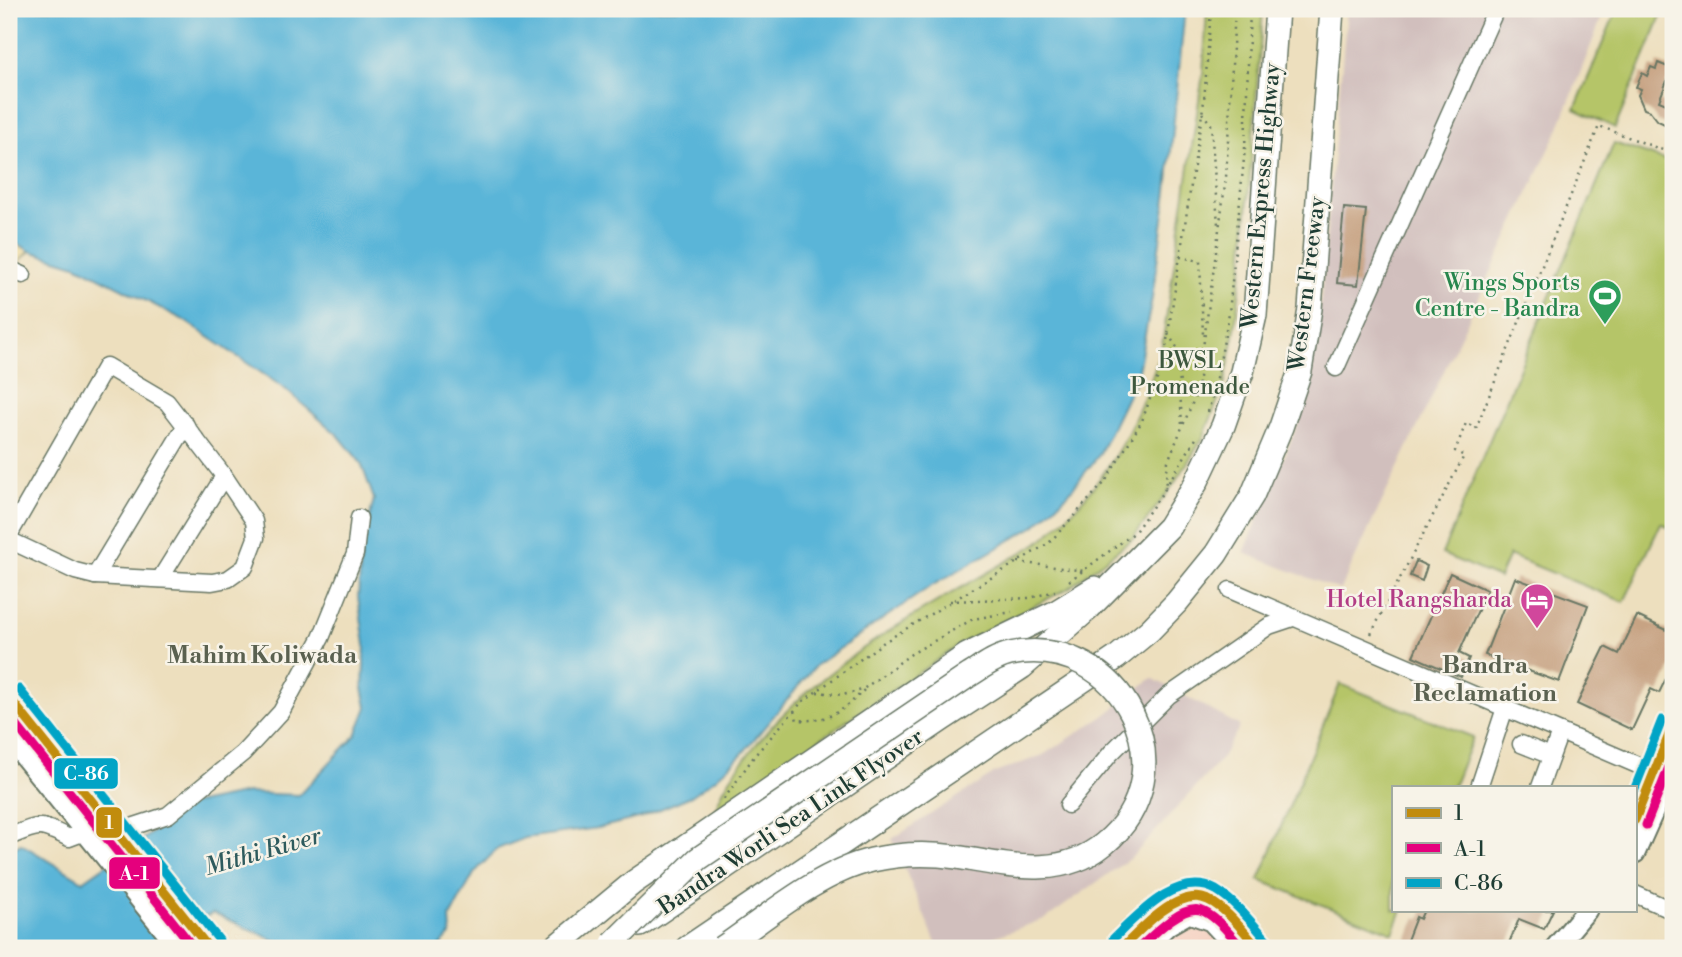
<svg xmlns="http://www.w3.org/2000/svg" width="1682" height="957" viewBox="0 0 1682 957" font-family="'Libre Bodoni',serif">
  <rect width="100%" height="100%" fill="#f7f3e8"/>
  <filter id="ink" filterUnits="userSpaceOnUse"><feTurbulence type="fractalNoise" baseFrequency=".0143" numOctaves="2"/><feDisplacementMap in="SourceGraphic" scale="14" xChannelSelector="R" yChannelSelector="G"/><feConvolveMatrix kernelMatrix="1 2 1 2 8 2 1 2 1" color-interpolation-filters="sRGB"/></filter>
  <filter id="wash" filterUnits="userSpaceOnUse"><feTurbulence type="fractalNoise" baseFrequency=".00686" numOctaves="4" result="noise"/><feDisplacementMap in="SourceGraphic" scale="28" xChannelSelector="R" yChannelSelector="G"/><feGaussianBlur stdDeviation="1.57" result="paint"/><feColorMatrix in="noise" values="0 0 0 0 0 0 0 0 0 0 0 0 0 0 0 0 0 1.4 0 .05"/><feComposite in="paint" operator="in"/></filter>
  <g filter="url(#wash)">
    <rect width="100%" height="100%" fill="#eddfbe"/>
    <polygon fill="#f5d2c2" points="1209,929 1226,948 1156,948 1172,933"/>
    <g fill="#d1bfbd">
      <polygon points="1347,9 1605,9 1556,135 1340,590 1244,553 1308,400 1321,297"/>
      <polygon points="1152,678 1240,726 1221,759 1132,857 1047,918 964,948 938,948 892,839 995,773 1043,755 1104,716"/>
    </g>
    <g fill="#b5c568" stroke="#6a814e" stroke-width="2">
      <path d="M1207,9h56l-20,254 -9,73 -9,46 -22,56 -29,46 -42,55 -63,49 -102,52 -252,170c8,-23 17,-35 32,-54 73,-97 189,-152 291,-213 67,-55 99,-115 124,-197l41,-272z"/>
      <polygon points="1617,9 1664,9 1615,128 1575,109"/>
      <polygon points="1614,143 1673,163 1673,529 1661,523 1624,602 1509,555 1499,578 1442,554"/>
      <polygon points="1340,684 1473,737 1453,787 1393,787 1393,910 1402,910 1393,933 1259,880"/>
    </g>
    <polygon fill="#eeda9e" stroke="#868c69" stroke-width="2" points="9,238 30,251 9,272"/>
    <polygon fill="#5ab5d8" stroke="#3c7986" stroke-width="2" points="9,9 1185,9 1167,191 1152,298 1137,376 1099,455 1067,495 1035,526 928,588 816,665 742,754 716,778 691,796 639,818 598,828 525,838 497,849 475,872 450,917 451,934 438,948 299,948 283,944 213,913 144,948 9,948 9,851 21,844 83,881 193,804 247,793 299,795 356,735 367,707 363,688 365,645 358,597 362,548 374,499 361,463 339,436 284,388 182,319 76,265 30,251 9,238"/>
    <g id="blocks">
      <g fill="#c7a383">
        <polygon points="1658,63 1673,69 1673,84 1667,81 1659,101 1671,106 1669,112 1673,114 1673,128 1658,121 1650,111 1644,109 1638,95 1641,89 1636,87 1642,73 1647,76 1651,67 1656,69"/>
        <polygon points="1344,208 1366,210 1358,285 1337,283"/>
        <polygon points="1416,561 1427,566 1422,581 1410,576"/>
        <polygon points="1450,573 1487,590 1459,653 1469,658 1461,677 1413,656"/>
        <polygon points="1515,578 1588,605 1559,682 1485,655"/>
        <polygon points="1637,616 1673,633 1673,664 1659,693 1651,689 1632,730 1577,704 1605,647 1619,654"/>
        <polygon points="1424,910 1553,910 1544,929 1519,919 1507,948 1404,948 1416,917 1420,919"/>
      </g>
    </g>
  </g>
  <g filter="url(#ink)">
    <use href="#blocks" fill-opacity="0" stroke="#677664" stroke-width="2"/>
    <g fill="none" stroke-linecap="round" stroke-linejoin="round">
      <g stroke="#677664" stroke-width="19">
        <g id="minor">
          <polyline points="9,269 23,275"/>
          <polyline points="1336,368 1496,9"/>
          <polyline points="9,535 106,366 167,402 224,476 254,521 256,538 245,567 228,579 212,582 95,576 75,571 9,540"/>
          <polyline points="95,576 186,425"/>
          <polyline points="160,579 224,476"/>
          <polyline points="1230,590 1663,776"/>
          <polyline points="1521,744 1551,756"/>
          <polyline points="1479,787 1505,708"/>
          <polyline points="1540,787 1560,732"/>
          <polyline points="1068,805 1111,753 1168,696 1269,626 1293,618"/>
          <polyline points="116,832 168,815 243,753 281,712 321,638 355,554 359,518"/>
          <path d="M9,837c31,-13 29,-14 60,1l16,-6"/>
          <polyline points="1635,894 1673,911"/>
        </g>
      </g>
      <g stroke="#677664" stroke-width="23">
        <g id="major">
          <polyline points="9,697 209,948"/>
          <polyline points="9,738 179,948"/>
          <polyline points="1635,820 1673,725"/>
          <polyline points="1635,853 1673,768"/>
          <path d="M1122,948c18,-17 52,-56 80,-50 19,5 43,36 56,50"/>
          <polyline points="1144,948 1168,925 1189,913 1211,921 1236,948"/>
          <polyline points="1555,948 1587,910"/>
        </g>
      </g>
      <g stroke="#677664" stroke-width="26">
        <g id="highway">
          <polyline points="640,925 941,720 1022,667 1088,609 1169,527 1196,483 1223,426 1242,372 1255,315 1277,9"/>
          <polyline points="554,948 634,882 967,655 1056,612 1095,588"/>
          <polyline points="687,948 1116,658 1150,630 1177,602 1216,554 1252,496 1281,427 1300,371 1310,309 1332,9"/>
        </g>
      </g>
      <g stroke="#677664" stroke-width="2.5" stroke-dasharray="2 5" stroke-linecap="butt">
        <polyline points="1202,113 1211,124 1218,225"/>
        <polyline points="1180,257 1200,261 1203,335"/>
        <polyline points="1168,334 1178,349 1182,426"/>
        <polyline points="1208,412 1216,383 1229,313 1245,148 1250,9"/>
        <polyline points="1165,488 1197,437"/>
        <polyline points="1018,562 1084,571"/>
        <polyline points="1069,581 1134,533 1165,489 1168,461 1197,392 1226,178 1235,9"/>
        <polyline points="950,601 1030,598 1055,591"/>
        <polyline points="1371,634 1464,456 1455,451 1466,423 1476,428 1599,126 1673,154"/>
        <polyline points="817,692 843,695 862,690 911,654 973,619 1012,612"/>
        <path d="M794,711l3,9c32,2 45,-8 67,-30"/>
        <polyline points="724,799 755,755 802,702 884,642 1049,543 1105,482 1142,421 1164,360 1204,101 1211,9"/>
      </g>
      <use href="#minor" stroke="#fff" stroke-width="16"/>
      <use href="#major" stroke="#fff" stroke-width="19"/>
      <use href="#highway" stroke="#fff" stroke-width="23"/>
      <g stroke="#677664" stroke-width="26" stroke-linecap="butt">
        <path id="highway-bridge" d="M613,943l85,-84 270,-183c13,-8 27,-19 42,-22 112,-22 182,118 94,190 -44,36 -97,21 -148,13 -28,-4 -57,-3 -84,3 -53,12 -106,58 -150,88"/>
      </g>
      <use href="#highway-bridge" stroke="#fff" stroke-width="23"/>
      <g stroke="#f7f3e8" stroke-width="14">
        <g id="bus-1">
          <polyline points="9,697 209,948"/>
          <polyline points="1635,820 1673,725"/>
          <path d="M1122,948c18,-18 52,-56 80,-50 20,4 43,35 56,50"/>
        </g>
      </g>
      <g stroke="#f7f3e8" stroke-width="14">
        <g id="bus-2">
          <polyline points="9,716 194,948"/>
          <polyline points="1646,825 1673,757"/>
          <path d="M1139,948c13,-12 42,-43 61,-38 16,5 31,26 42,38"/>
        </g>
      </g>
      <g stroke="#f7f3e8" stroke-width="14">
        <g id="bus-3">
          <polyline points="19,689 219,940"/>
          <polyline points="1635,788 1662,720"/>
          <path d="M1113,939c25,-24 64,-69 103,-49 20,12 36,33 51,50"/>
        </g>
      </g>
      <use href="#bus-1" stroke="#c18c0d" stroke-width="9"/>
      <use href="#bus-2" stroke="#e5007d" stroke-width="9"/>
      <use href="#bus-3" stroke="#02a4c6" stroke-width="9"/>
    </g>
  </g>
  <defs>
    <g id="stadium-pin" transform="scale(1.75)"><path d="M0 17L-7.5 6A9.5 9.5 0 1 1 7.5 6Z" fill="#2e9e5b" stroke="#f7f3e8"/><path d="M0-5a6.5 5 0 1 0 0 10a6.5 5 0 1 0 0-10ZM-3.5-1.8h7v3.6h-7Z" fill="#fff"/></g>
    <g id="hotel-pin" transform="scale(1.75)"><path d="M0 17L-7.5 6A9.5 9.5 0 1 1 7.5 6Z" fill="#d1479c" stroke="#f7f3e8"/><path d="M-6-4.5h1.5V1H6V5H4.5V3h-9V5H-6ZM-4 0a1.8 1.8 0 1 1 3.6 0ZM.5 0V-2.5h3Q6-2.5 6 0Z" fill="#fff"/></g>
  </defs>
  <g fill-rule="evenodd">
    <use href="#stadium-pin" x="1605" y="296"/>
    <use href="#hotel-pin" x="1537" y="600"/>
  </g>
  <g text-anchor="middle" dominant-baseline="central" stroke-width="5" stroke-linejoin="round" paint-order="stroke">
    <g font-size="23" fill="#1f3d34" stroke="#f7f3e8">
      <text transform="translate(1261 196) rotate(-85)">Western Express Highway</text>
      <text transform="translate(1307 284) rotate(-83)">Western Freeway</text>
      <text transform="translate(791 822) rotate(-34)">Bandra Worli Sea Link Flyover</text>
    </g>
    <g font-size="23" fill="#27864d" stroke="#f7f3e8" text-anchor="end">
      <text x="1580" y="283">Wings Sports<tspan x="1580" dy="26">Centre - Bandra</tspan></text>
    </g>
    <g font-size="23" fill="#3d583e" stroke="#f7f3e8">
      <text x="1190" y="361">BWSL<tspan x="1190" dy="26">Promenade</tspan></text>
    </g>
    <g font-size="23" fill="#b23c85" stroke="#f7f3e8" text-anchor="end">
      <text x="1512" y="600">Hotel Rangsharda</text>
    </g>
    <g font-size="24" font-weight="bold" fill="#5a6150" stroke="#f7f3e8">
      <text x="262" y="656">Mahim Koliwada</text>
      <text x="1485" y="666">Bandra<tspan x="1485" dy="28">Reclamation</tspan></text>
    </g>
    <g font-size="24" font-style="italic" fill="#2e5b5d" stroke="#f7f3e8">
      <text transform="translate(263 852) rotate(-16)">Mithi River</text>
    </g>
  </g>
  <g stroke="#f7f3e8" stroke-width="2.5">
    <rect x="53" y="757" width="66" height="33" rx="7" fill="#02a4c6"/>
    <rect x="95" y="806" width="28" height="33" rx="7" fill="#c18c0d"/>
    <rect x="108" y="856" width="53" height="34" rx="7" fill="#e5007d"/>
  </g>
  <g font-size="19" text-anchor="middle" font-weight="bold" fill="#fff">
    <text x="86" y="780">C-86</text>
    <text x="109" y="829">1</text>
    <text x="134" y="880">A-1</text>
  </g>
  <rect width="1682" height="957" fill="none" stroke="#f7f3e8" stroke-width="35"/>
  <rect x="1392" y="786" width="245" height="126" fill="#f7f3e8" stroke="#a1aaa0" stroke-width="2"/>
  <rect x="1406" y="808" width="35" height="10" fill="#c18c0d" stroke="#a1aaa0" stroke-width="2"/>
  <text x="1454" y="820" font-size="21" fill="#1f3d34">1</text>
  <rect x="1406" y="843" width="35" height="10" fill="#e5007d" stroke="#a1aaa0" stroke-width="2"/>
  <text x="1454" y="856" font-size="21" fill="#1f3d34">A-1</text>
  <rect x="1406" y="878" width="35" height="10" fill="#02a4c6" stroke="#a1aaa0" stroke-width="2"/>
  <text x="1454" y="890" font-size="21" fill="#1f3d34">C-86</text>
</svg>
